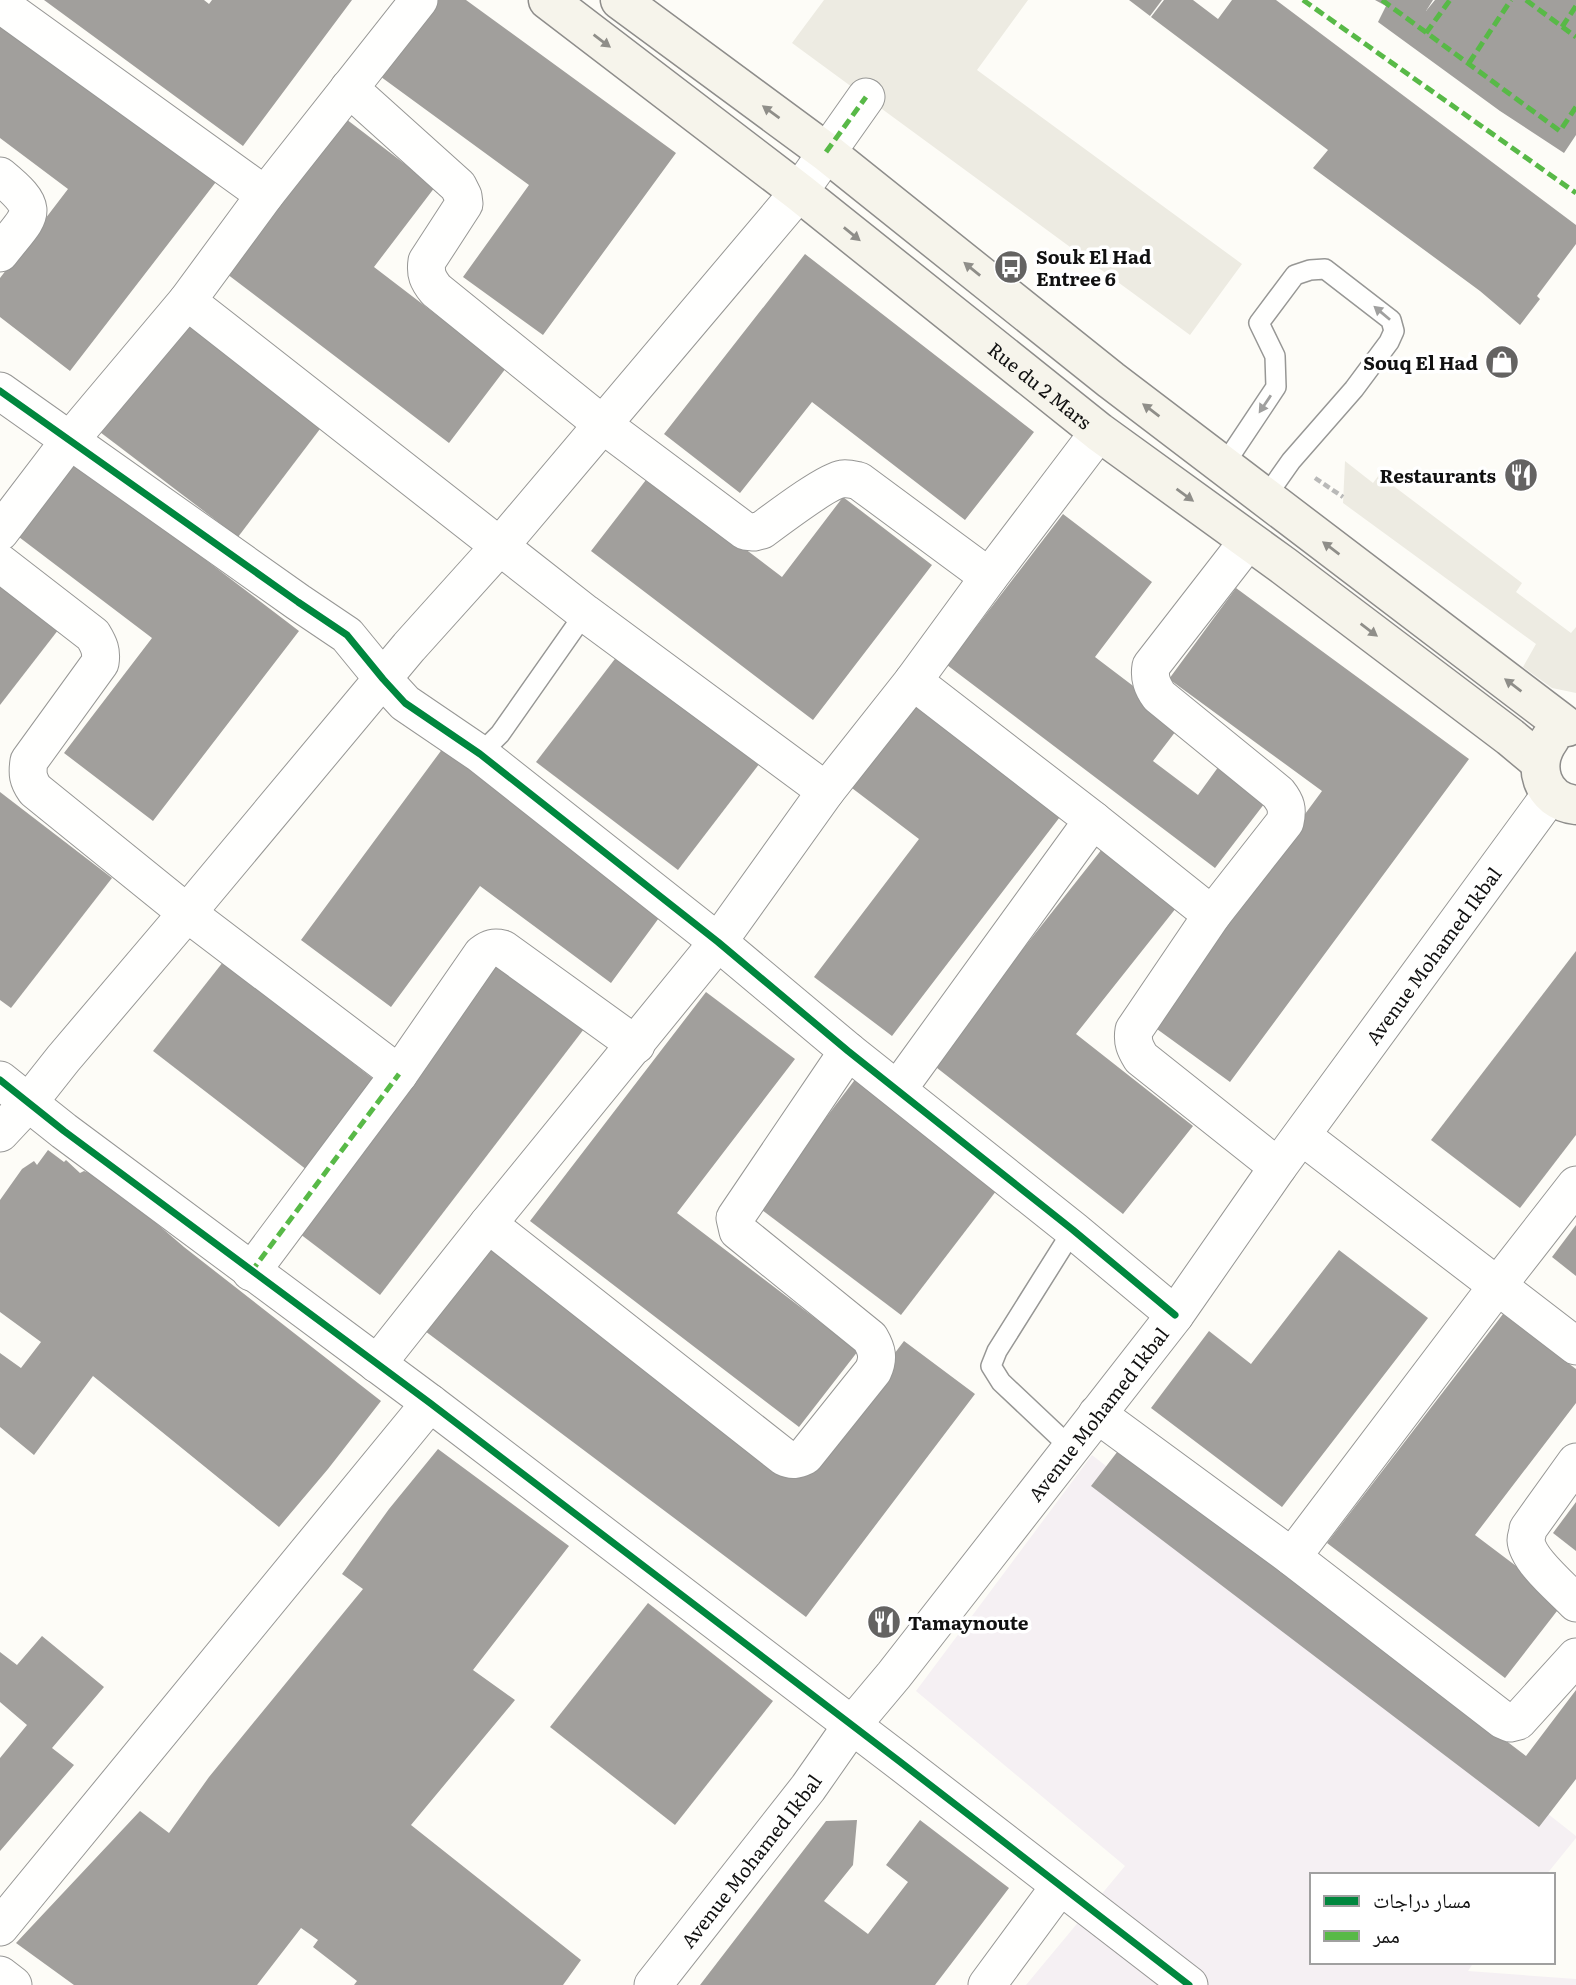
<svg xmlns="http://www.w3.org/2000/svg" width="1576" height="1985" viewBox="0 0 1576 1985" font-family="Literata,'Noto Naskh Arabic',serif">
  <rect width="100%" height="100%" fill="#fdfcf7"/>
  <polygon fill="#f5f0f3" points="1092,1455 1576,1836 1576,1838 1546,1875 1312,1875 1312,1962 1474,1962 1468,1971 1576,1979 1576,1985 1026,1985 1125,1866 916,1691"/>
  <g fill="#edebe2">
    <polygon points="824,0 1028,0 977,70 1242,264 1190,335 792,43"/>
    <polygon points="1345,461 1373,483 1379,475 1522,583 1516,592 1571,633 1576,627 1576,693 1552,688 1523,667 1536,644 1343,503"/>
  </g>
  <g fill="#a19f9c">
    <polygon points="44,0 204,0 209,4 212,0 352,0 243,146"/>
    <polygon points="431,0 466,0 676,153 543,335 463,277 529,185 377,74"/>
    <polygon points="1129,0 1162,0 1150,16"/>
    <polygon points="1164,0 1193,0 1218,19 1232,0 1276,0 1576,225 1576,244 1537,296 1540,299 1520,325 1480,291 1313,168 1328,150 1151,17"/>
    <polygon points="1375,0 1433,0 1426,11 1435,0 1576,0 1576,135 1564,153 1500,111 1378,22 1386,6"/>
    <polygon points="0,12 219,178 70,371 0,317 0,278 68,189 0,138"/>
    <polygon points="346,119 435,187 374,267 506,368 449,443 227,274"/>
    <polygon points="805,254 1034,432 965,520 812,402 740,493 664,434"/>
    <polygon points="181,317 323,425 238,537 96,429"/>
    <polygon points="73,459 299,631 153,821 64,753 152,638 15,534"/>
    <polygon points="649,476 782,577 843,497 932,565 813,720 591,551"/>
    <polygon points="1063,514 1152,582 1095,657 1182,723 1153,761 1198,795 1224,759 1271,795 1215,868 947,665"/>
    <polygon points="0,577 62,625 0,705"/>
    <polygon points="1236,588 1469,759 1230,1082 1150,1024 1322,791 1169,679"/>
    <polygon points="621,651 763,759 678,870 536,762"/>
    <polygon points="913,693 1066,809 892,1036 814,977 919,839 844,782"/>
    <polygon points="446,744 667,907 611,983 480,886 391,1007 301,940"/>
    <polygon points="0,792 112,878 11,1008 0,1000"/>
    <polygon points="1106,844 1180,903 1076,1034 1193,1126 1123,1214 932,1064"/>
    <polygon points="1576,951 1576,1135 1520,1208 1431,1140"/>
    <polygon points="498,957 587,1025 380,1295 291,1227"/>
    <polygon points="223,962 376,1081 307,1170 153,1051"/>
    <polygon points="706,992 795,1059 677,1213 858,1351 799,1427 530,1221"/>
    <polygon points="860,1073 1003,1182 901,1315 758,1207"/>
    <polygon points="48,1150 64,1162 66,1160 80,1173 84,1171 94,1175 120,1192 184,1247 381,1401 328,1469 279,1527 93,1376 34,1455 0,1427 0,1353 21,1368 41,1342 0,1312 0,1200 22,1169 34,1161 37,1165"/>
    <polygon points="1576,1225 1576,1276 1552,1257"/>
    <polygon points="493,1241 803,1474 904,1341 975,1394 806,1617 425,1331"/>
    <polygon points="1339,1250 1428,1318 1282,1507 1151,1408 1209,1331 1251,1364"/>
    <polygon points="1503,1314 1576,1369 1576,1403 1475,1535 1564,1602 1505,1678 1327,1543"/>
    <polygon points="1121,1447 1526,1756 1576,1690 1576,1779 1539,1827 1091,1486"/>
    <polygon points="438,1449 569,1546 473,1670 515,1700 411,1825 581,1960 563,1985 354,1985 357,1981 313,1947 318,1940 301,1928 257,1985 74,1985 16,1943 140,1811 169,1833 209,1777 363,1589 342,1574 389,1509"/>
    <polygon points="1576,1502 1576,1551 1553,1533"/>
    <polygon points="648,1603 773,1701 675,1825 550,1727"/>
    <polygon points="42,1636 104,1687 52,1748 74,1765 0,1851 0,1758 27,1725 0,1702 0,1652 17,1665"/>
    <polygon points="857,1820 853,1865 824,1901 868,1934 908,1882 886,1865 920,1820 1009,1888 935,1985 700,1985 826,1821"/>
  </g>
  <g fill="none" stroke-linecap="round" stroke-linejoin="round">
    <g stroke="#979795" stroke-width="22">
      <g id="lane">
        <polyline points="1224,465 1276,387 1275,356 1259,323 1295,275 1310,270 1325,269 1391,320 1394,331 1389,342 1354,389 1291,461 1265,498"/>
        <polyline points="480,754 500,734 585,613"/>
        <polyline points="1071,1448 1001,1382 991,1366 997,1351 1073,1230"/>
      </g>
    </g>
    <g stroke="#979795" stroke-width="39">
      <g id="street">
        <polyline points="0,4 265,195"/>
        <path d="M349,88l109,98 5,10 1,8 -37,57c-2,13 1,19 9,29l166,134 143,107 9,1 8,-2c15,-11 65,-49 80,-51 6,-1 12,1 17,2l130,96"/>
        <path d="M0,176c44,36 30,38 0,77"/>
        <polyline points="187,301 585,613 826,791"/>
        <polyline points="0,391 298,602 347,635 383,679 405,703 480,754 718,942 848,1051 1073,1230 1175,1315"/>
        <polyline points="0,532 70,440 187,301 265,195 419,0"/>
        <path d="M1248,541l-97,125c-2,12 1,20 8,30l119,97c8,10 10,16 7,29l-73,93 -78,115c-2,12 1,18 7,28l137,109"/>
        <path d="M0,563l93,72c6,10 9,16 7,28l-71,98c-2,13 -1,19 6,29l152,123 212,161 83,-120c8,-6 12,-7 21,-5l133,96"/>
        <polyline points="1093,820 1212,915"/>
        <polyline points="0,1080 64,1131 430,1403 899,1761 1189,1985"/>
        <polyline points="898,1089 1093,820 913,681"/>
        <polyline points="0,1133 29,1102 63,1059 187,913 409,647 499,547 799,192 866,97"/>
        <polyline points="1302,1136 1576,1346"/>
        <path d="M488,1224l296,233c8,4 13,3 21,-1l68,-85c6,-13 4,-21 -3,-33l-132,-107 -3,-13 113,-167"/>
        <polyline points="251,1272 399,1074"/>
        <polyline points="377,1364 488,1224 718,942 826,791 913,681 989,577 1099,432"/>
        <polyline points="1097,1414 1292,1557 1503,1720 1510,1723 1518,1721 1576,1657"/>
        <path d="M1576,1462l-48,67c0,4 -2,7 -2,11 1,20 37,49 50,63"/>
        <polyline points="1292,1557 1498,1285 1576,1185"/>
        <polyline points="0,1927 430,1403"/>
        <polyline points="0,1975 13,1985"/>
        <path id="s1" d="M653,1985l155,-197 44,-63 42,-50 281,-360 103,-148 273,-373"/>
        <polyline points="987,1985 1060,1886"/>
      </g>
    </g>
    <g stroke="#8e8d8b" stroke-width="41">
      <g id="secondary">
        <path id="s2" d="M548,0l251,192 300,240 185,134 226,171 30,25"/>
        <polyline points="620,0 826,152 1111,380 1567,727"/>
        <path d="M1550,739c-19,26 -9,62 26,66"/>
      </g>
    </g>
    <polyline stroke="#b9b9b8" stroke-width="4.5" stroke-dasharray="7 3.5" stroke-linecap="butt" points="1315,478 1343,497"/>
    <use href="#lane" stroke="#fffffe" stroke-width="19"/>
    <use href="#street" stroke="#fffffe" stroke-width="37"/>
    <use href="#secondary" stroke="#f6f4eb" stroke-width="38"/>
    <g stroke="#58b947" stroke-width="5" stroke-dasharray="10 5" stroke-linecap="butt">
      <polyline points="1303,0 1576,193"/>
      <polyline points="1382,0 1560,131 1576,107"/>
      <polyline points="1526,0 1576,37"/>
      <polyline points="1562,27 1576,6"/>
      <polyline points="1426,33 1450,0"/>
      <polyline points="1469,63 1511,0"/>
      <polyline points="826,152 866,97"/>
      <polyline points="251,1272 399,1074"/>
    </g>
    <g stroke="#fff" stroke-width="11">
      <g id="cycleway">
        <polyline points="0,391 298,602 347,635 383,679 405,703 480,754 718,942 848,1051 1073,1230 1175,1315"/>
        <polyline points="0,1080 64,1131 430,1403 899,1761 1189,1985"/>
      </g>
    </g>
    <use href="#cycleway" stroke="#00873e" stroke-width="7"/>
  </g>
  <defs><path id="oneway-solid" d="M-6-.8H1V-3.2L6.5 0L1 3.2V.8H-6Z" transform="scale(1.75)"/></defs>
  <g fill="#8f8e89">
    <use href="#oneway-solid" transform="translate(602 41) rotate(37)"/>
    <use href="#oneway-solid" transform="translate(771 112) rotate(-144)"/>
    <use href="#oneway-solid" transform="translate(852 234) rotate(39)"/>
    <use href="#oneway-solid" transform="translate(972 269) rotate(-141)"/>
    <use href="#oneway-solid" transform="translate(1151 410) rotate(-143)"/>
    <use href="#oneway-solid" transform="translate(1185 495) rotate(36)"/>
    <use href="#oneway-solid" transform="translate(1331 548) rotate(-143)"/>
    <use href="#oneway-solid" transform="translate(1369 630) rotate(37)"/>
    <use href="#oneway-solid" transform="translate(1513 685) rotate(-143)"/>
  </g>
  <g fill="#a0a09f">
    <use href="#oneway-solid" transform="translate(1382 313) rotate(-140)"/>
    <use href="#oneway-solid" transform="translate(1265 404) rotate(124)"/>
  </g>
  <defs>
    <g id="bus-disc" transform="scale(1.75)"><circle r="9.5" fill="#646362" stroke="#fff"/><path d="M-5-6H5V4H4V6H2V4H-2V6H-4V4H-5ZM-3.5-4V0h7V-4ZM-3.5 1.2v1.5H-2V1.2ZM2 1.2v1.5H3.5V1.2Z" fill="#fff"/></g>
    <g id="shop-disc" transform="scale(1.75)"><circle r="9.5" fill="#646362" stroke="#fff"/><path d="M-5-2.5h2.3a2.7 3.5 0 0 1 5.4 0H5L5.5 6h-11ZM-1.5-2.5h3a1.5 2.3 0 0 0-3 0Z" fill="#fff"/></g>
    <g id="restaurant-disc" transform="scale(1.75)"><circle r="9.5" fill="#646362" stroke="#fff"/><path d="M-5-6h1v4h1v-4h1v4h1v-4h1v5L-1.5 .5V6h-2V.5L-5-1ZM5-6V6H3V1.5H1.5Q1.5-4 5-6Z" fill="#fff"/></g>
  </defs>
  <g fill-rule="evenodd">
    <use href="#bus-disc" x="1011" y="267"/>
    <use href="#shop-disc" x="1502" y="362"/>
    <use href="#restaurant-disc" x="1521" y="475"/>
    <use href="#restaurant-disc" x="884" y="1622"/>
  </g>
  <g text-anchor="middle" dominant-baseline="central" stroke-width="7" stroke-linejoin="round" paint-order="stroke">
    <g font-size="19" font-weight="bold" fill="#111" stroke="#fff" text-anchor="start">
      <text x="1036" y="256">Souk El Had<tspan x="1036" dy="22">Entree 6</tspan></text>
      <text x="1478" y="362" text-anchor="end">Souq El Had</text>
      <text x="1496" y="475" text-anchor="end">Restaurants</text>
      <text x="908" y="1622">Tamaynoute</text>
    </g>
    <g font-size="19" fill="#111" stroke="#fff">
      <text stroke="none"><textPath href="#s2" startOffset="625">Rue du 2 Mars</textPath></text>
      <text stroke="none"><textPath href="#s1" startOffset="1292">Avenue Mohamed Ikbal</textPath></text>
      <text stroke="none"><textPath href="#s1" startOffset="724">Avenue Mohamed Ikbal</textPath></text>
      <text stroke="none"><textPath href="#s1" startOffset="158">Avenue Mohamed Ikbal</textPath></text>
    </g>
  </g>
  <rect x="1310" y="1873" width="245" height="91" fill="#ffffff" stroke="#a0a0a0" stroke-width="2"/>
  <rect x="1324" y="1896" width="35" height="10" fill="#00873e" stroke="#a0a0a0" stroke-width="2"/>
  <text x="1373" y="1908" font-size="21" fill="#111111">مسار دراجات</text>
  <rect x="1324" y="1931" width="35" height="10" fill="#58b947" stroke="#a0a0a0" stroke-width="2"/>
  <text x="1373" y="1943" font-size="21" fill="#111111">ممر</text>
</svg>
